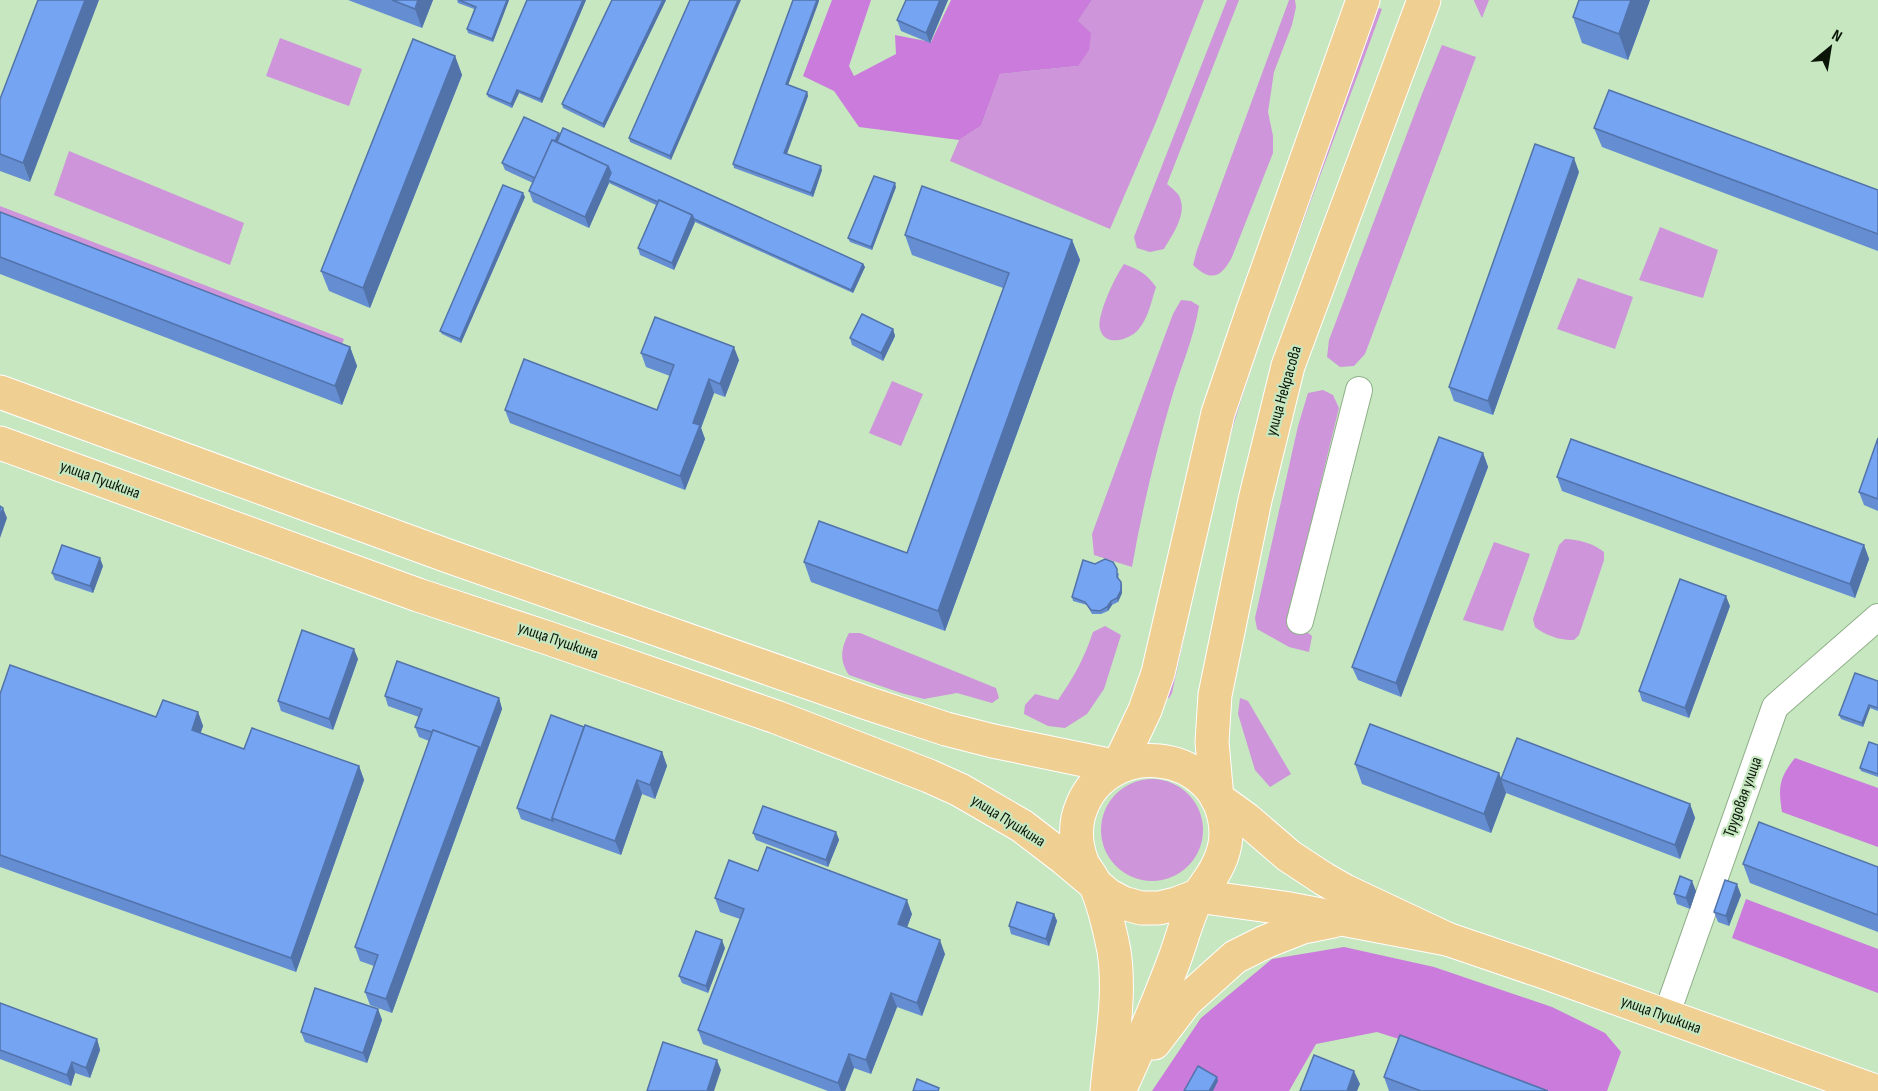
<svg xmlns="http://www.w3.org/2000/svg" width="1878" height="1091" viewBox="0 0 1878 1091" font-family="'Sofia Sans Condensed',sans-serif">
  <rect width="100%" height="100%" fill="#c6e7c0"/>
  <g fill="#ce95da">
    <polygon points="1092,0 1204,0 1156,122 1110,229 950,161 959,140 981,126 1000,74 1078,66 1078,21"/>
    <path d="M1227,0h12l-72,184c4,4 12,9 13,14 7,17 -8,37 -16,51l-14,3 -13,-4 -3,-11z"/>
    <path d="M1289,0h6l1,7 -4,18 -18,47 -6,40 5,24v17l-41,104c-11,21 -21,25 -39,8l4,-15z"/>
    <polygon points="1474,0 1489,0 1482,18 1474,1"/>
    <path d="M1375,7l7,2c-47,130 -98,257 -140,388 -31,97 -48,197 -70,296l-3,5h-3l48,-230z"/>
    <polygon points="280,38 362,69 349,106 266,76"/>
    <polygon points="1442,45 1476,57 1365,354 1354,366 1340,367 1327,357 1329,340 1422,94"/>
    <polygon points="69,151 244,223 230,265 54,195"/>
    <polygon points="0,206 344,339 341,347 0,213"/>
    <polygon points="1660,227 1718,250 1703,298 1639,280"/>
    <path d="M1124,264c14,5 23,10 32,23 -4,12 -7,28 -15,39 -7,13 -36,23 -41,3 -4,-13 16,-54 24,-65z"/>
    <polygon points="1578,278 1633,297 1615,349 1557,329"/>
    <path d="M1181,300l10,1 8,5c-5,32 -19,63 -28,94 -16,55 -29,110 -39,167l-38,-12 -2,-21 72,-196 9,-24z"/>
    <polygon points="892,381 923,394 901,446 869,433"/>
    <polygon points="1323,390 1333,395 1339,408 1319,490 1292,620 1312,636 1309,652 1289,647 1257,629 1255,618 1298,426 1308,393"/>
    <path d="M1565,539c13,0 29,5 39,13v8l-25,75 -5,5c-13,1 -29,-5 -39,-13l-2,-8 26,-74z"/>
    <polygon points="1494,542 1530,554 1503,631 1463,620"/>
    <path d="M1105,626l16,9 -17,54 -17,25 -22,14 -17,-2 -24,-12 1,-9 10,-11 23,6c16,-23 26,-41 35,-68z"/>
    <path d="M849,633h11l136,55 3,10 -7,5 -35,-10 -33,6 -23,-6 -52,-18c-10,-15 -8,-27 0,-42z"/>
    <polygon points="1240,698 1248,701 1291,774 1270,787 1255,770 1238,714"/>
    <circle cx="1152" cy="830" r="51"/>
  </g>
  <g fill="#ca7bdb">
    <polygon points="832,0 871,0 849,66 854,76 896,54 895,35 931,42 951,0 1092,0 1078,21 1091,33 1089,50 1078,66 1000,74 981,126 959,140 859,127 834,91 803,76"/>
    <path d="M1795,758l83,30v59l-96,-35c-4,-25 -3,-34 13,-54z"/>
    <polygon points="1746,899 1878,949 1878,993 1732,938"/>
    <polygon points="1344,947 1434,967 1552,1007 1605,1033 1621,1052 1607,1091 1545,1091 1452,1056 1377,1032 1316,1044 1289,1091 1152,1091 1201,1018 1272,959"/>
  </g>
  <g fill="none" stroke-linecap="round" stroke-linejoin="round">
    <g stroke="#8faf89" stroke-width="28">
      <g id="street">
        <polyline points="1300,621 1359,390"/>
        <polyline points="1666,1016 1775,707 1878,617"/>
      </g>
    </g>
    <g stroke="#fff" stroke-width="35">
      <g id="primary">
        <polyline points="0,392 448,556 867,703 946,729 993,741 1118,767"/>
        <polyline points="0,443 418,595 548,638 776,717 929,776 960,790 1022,826 1065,859 1108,895 1123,903 1141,908 1159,908 1176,904 1197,896 1284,908 1447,939"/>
        <polyline points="1118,767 1145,710 1158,673 1218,413 1253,310 1363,0"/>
        <polyline points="1217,798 1212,742 1215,695 1255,500 1288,366 1424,0"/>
        <polyline points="1217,798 1246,819 1289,856 1324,879 1345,891 1447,939 1541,971 1875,1091"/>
        <polyline points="1154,1043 1186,1001 1235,957 1265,942 1303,927 1333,921"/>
        <path d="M1107,1091c4,-47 14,-93 7,-140 -4,-20 -11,-51 -20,-69 -3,-7 -9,-13 -12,-20 -5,-13 -7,-30 -4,-44 21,-85 146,-72 148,15 0,19 -8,35 -19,50 -3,5 -8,10 -10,15 -11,21 -16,46 -25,68 -16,42 -34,84 -53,125"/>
      </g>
    </g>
    <use href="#street" stroke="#fff" stroke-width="26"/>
    <use href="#primary" stroke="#f0cf92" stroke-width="33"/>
  </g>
  <g fill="#658dd1">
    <polygon points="348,0 433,0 422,28"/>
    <polygon points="457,0 509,0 493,42 468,33 467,29 474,9 458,3"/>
    <polygon points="527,0 586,0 542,103 519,93 512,108 488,97 487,94"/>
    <polygon points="612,0 666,0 604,128 563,108 562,104"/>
    <polygon points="690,0 671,160 630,142 629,138"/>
    <polygon points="948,0 930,43 901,31 897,20"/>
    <polygon points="1579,0 1650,0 1628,60 1582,43 1573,17"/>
    <polygon points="819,1 788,85 807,92 808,96 787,154 822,170 813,197 734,168 733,164"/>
    <polygon points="455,56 462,75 370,308 329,291 321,271"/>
    <polygon points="0,99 30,182 0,171"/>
    <polygon points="1594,128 1878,190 1878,251 1602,147"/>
    <polygon points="559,133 560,136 863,264 865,267 853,293 695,222 674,270 640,255 638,248 656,205 609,183 589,228 533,202 529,191 533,183 505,170 502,163"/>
    <polygon points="1579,172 1493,415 1454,401 1449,387"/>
    <polygon points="896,187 872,250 850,242 848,238"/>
    <polygon points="525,197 461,343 442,334 440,331"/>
    <polygon points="0,212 350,347 357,366 342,405 0,274"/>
    <polygon points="905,235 1072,240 1080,260 945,631 811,582 804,562 907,553 1003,288 912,255"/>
    <polygon points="893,329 895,336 883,361 852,345 850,338"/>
    <polygon points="641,353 739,360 725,397 714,393 701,428 705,439 685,490 510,423 505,410 657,410 670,376 646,367"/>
    <polygon points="1878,438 1878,511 1864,505 1859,492"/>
    <polygon points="1483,453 1488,467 1401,697 1358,680 1352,667"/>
    <polygon points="1557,477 1864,545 1869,559 1855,598 1562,491"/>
    <polygon points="103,566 93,593 55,580 52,573"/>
    <polygon points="1119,573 1118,579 1122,585 1122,593 1118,602 1112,605 1108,611 1101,614 1092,614 1087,605 1073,601 1072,597"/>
    <polygon points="1730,606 1689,718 1642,701 1639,691"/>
    <polygon points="358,659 333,730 281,711 278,701"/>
    <polygon points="1878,681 1878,711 1870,708 1863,727 1841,719 1839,715"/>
    <polygon points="0,694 156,717 198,712 203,726 200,734 244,749 359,766 364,780 296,972 0,867"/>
    <polygon points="385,696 499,698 502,709 392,1013 370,1005 365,992 374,966 360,961 355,947 429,741 419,737 415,727 419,717 388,706"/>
    <polygon points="584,727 662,752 667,766 655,799 642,794 621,855 521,819 517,808"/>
    <polygon points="1878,745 1878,777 1861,771 1860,768"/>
    <polygon points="1355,764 1499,773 1506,793 1491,833 1362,784"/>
    <polygon points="1501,779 1690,804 1695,818 1680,859 1506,793"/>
    <polygon points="836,832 839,840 828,867 756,840 753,833"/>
    <polygon points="1743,864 1878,867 1878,932 1750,883"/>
    <polygon points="758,871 912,914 907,927 945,954 922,1016 897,1007 871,1074 854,1068 845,1091 828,1091 703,1044 698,1030 740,919 720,912 715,898"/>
    <polygon points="1696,891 1690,909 1677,904 1674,894"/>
    <polygon points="1741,895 1729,926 1718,922 1714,912"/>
    <polygon points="1054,914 1057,921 1049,946 1011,934 1009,926"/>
    <polygon points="725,948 708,993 682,983 679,976"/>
    <polygon points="0,1003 97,1039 100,1050 90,1078 75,1073 71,1086 0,1059"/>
    <polygon points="378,1009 382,1020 367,1063 305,1042 301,1032"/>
    <polygon points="1384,1077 1548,1091 1389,1091"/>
  </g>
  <g fill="#5273aa">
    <polygon points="85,0 99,0 30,182 23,163"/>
    <polygon points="418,0 433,0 422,28 415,9"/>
    <polygon points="507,0 509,0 493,42 492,39"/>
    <polygon points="583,0 586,0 542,103 540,99"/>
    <polygon points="663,0 666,0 604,128 603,124"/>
    <polygon points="738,0 741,0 671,160 670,156"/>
    <polygon points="817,0 819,0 819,1 787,88 786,84"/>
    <polygon points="940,0 948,0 930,43 926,33"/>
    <polygon points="1631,0 1650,0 1628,60 1619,34"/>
    <polygon points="455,56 462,75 370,308 363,288"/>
    <polygon points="517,90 519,93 512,108 511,104"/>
    <polygon points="807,92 808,96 786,156 784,153"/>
    <polygon points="559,133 561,140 537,179"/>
    <polygon points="1574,158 1579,172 1493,415 1488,401"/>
    <polygon points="608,166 612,176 608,180 609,183 589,228 585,217"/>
    <polygon points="821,166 822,170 813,197 811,193"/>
    <polygon points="895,183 896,187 872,250 871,247"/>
    <polygon points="523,193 525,197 461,343 460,339"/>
    <polygon points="692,215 695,222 674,270 672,263"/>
    <polygon points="1072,240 1080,260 945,631 938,611"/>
    <polygon points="863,264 865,267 853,293 851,290"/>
    <polygon points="893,329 895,336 883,361 881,353"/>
    <polygon points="350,347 357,366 342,405 335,386"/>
    <polygon points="734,347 739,360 725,397 720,384"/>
    <polygon points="709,379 714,393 701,428 705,439 685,490 680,476 693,423"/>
    <polygon points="1483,453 1488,467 1401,697 1396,683"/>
    <polygon points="3,508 7,518 0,538 0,517"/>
    <polygon points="1864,545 1869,559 1855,598 1850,584"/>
    <polygon points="100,558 103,566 93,593 90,586"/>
    <polygon points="1121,582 1122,593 1118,602 1117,598"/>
    <polygon points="1726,596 1730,606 1689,718 1685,708"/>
    <polygon points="1111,601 1112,605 1108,611 1107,607"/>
    <polygon points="354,649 358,659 333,730 329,719"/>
    <polygon points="499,698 502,709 392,1013 386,999 479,747"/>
    <polygon points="1869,705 1870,708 1863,727 1862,723"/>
    <polygon points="198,712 203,726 197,744 192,730"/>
    <polygon points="662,752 667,766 655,799 650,785"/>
    <polygon points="359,766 364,780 296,972 291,958"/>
    <polygon points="1499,773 1506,793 1491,833 1484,814"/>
    <polygon points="637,780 642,794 621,855 615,841"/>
    <polygon points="1690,804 1695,818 1680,859 1675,845"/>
    <polygon points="836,832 839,840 828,867 826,860"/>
    <polygon points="1692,881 1696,891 1690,909 1686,898"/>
    <polygon points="1737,884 1741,895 1729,926 1726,916"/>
    <polygon points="907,900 912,914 903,938 898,924"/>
    <polygon points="1054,914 1057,921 1049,946 1046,939"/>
    <polygon points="722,940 725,948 708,993 706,986"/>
    <polygon points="940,940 945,954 922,1016 917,1003"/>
    <polygon points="891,993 897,1007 871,1074 866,1060"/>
    <polygon points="378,1009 382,1020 367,1063 363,1053"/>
    <polygon points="97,1039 100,1050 90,1078 86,1068"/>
    <polygon points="849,1054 854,1068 845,1091 841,1091 838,1083"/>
    <polygon points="717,1060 721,1070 714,1091 707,1091"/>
    <polygon points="72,1062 75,1073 71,1086 67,1075"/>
    <polygon points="1354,1071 1360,1084 1357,1091 1347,1091"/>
    <polygon points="1217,1077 1218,1081 1213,1091 1209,1091"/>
  </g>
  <g fill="#75a4f3" stroke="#5273aa" stroke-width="1.5">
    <polygon points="38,0 85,0 23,163 0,154 0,99"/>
    <polygon points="392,0 418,0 415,9"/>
    <polygon points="459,0 507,0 492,39 467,29 476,7"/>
    <polygon points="527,0 583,0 540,99 517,90 511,104 487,94"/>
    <polygon points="612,0 663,0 603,124 562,104"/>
    <polygon points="690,0 738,0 670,156 629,138"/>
    <polygon points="793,0 817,0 786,84 807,92 784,153 821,166 811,193 733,164"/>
    <polygon points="906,0 940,0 926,33 897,20"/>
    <polygon points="1579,0 1631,0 1619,34 1573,17"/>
    <polygon points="413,39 455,56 363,288 321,271"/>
    <polygon points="1609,90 1878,190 1878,234 1594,128"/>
    <polygon points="524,117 559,133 555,141 552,140 535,178 502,163"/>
    <polygon points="563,128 863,264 851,290 694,219 692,215 659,200 658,202 608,180 611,173 608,166 557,142"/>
    <polygon points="552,140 608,166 585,217 529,191"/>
    <polygon points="1535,144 1574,158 1488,401 1449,387"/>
    <polygon points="874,176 895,183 871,247 848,238"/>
    <polygon points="503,185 523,193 460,339 440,331"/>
    <polygon points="922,186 1072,240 938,611 804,562 819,521 907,553 1009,273 905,235"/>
    <polygon points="659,200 692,215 672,263 638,248"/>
    <polygon points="0,212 350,347 335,386 0,257"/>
    <polygon points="862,314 893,329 881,353 850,338"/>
    <polygon points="655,317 734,347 720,384 709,379 693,423 700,425 680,476 505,410 524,359 657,410 674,365 641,353"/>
    <polygon points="1439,437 1483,453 1396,683 1352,667"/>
    <polygon points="1878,438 1878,499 1859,492"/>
    <polygon points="1571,439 1864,545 1850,584 1557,477"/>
    <polygon points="0,506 3,508 0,517"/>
    <polygon points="62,545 100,558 90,586 52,573"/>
    <polygon points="1105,559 1113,562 1117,569 1117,577 1121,582 1121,590 1117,598 1111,601 1107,607 1100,611 1091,610 1085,602 1072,597 1083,560 1095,564"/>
    <polygon points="1680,579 1726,596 1685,708 1639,691"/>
    <polygon points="302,630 354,649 329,719 278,701"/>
    <polygon points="397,661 499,698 480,750 479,747 433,730 432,732 415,727 422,709 385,696"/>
    <polygon points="10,665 156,717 163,700 198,712 192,730 244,749 252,728 359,766 291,958 0,855 0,694"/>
    <polygon points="1855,673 1878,681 1878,708 1869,705 1862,723 1839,715"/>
    <polygon points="551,715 584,727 552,818 553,821 517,808"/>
    <polygon points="1370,724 1499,773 1484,814 1355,764"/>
    <polygon points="585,725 662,752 650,785 637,780 615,841 552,818"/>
    <polygon points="433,730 479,747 386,999 365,992 378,955 355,947"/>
    <polygon points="1517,738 1690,804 1675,845 1501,779"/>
    <polygon points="1869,742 1878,745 1878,774 1860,768"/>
    <polygon points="763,806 836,832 826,860 753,833"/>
    <polygon points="1759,822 1878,867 1878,915 1743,864"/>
    <polygon points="767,847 907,900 898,924 940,940 917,1003 891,993 866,1060 849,1054 838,1083 698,1030 744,909 715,898 729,860 758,871"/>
    <polygon points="1680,876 1692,881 1686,898 1674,894"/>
    <polygon points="1725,880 1737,884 1726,916 1714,912"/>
    <polygon points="1017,902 1054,914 1046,939 1009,926"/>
    <polygon points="696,931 722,940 706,986 679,976"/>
    <polygon points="315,988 378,1009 363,1053 301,1032"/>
    <polygon points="0,1003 97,1039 86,1068 72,1062 67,1075 0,1050"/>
    <polygon points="1400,1035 1548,1091 1421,1091 1384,1077"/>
    <polygon points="663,1042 717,1060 707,1091 647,1091"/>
    <polygon points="1314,1055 1354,1071 1347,1091 1300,1091"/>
    <polygon points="1198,1066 1217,1077 1209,1091 1184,1091"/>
    <polygon points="917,1079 939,1088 938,1091 913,1091"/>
  </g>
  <g text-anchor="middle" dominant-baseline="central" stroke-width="4.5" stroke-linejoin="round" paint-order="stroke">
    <g font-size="16" fill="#0a1508" stroke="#c6e7c0">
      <text transform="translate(1284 391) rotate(-74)">улица Некрасова</text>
      <text transform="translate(100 480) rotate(20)">улица Пушкина</text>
      <text transform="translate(558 641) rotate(19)">улица Пушкина</text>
      <text transform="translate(1743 797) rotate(-70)">Трудовая улица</text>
      <text transform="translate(1008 821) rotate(32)">улица Пушкина</text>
      <text transform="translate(1661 1015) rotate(20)">улица Пушкина</text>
    </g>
  </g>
  <g transform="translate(1830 48) rotate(30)" stroke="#c6e7c0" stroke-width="4.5" paint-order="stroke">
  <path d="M0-4.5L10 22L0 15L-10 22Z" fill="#0a1508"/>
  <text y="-9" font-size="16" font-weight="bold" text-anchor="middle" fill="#0a1508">N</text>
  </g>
</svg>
